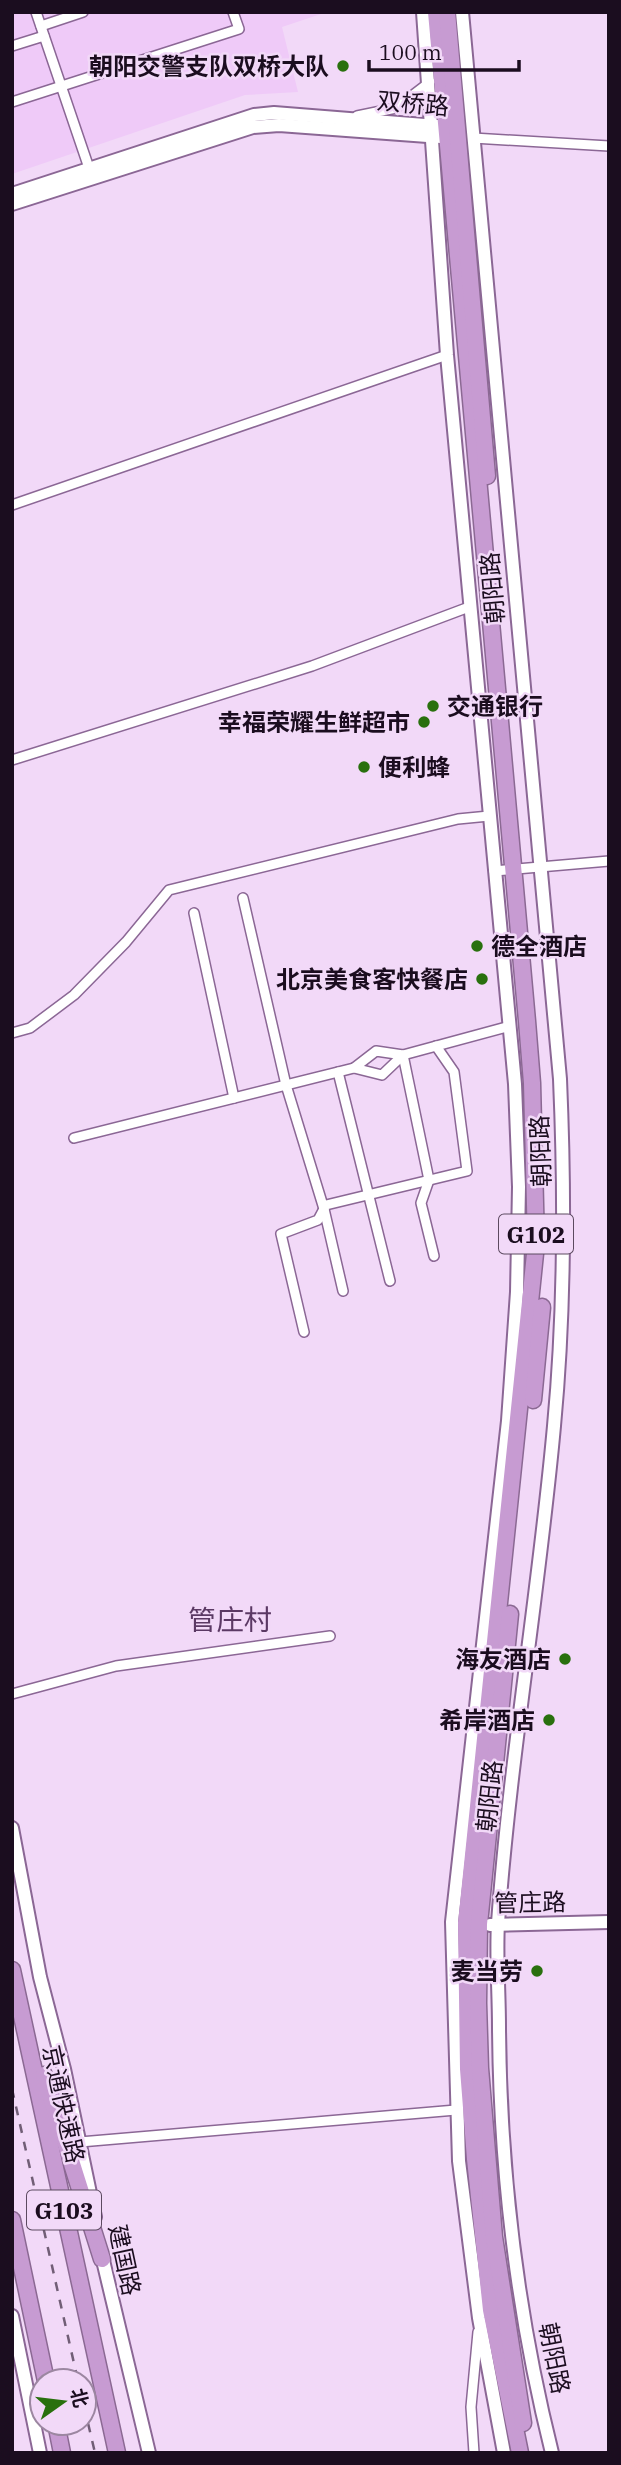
<svg xmlns="http://www.w3.org/2000/svg" width="621" height="2465" viewBox="0 0 621 2465" font-family="'IBM Plex Serif','Noto Sans SC',serif">
  <rect width="100%" height="100%" fill="#f2d9f8"/>
  <polygon fill="#efcaf8" points="12,12 327,12 282,27 298,92 245,95 12,174"/>
  <g fill="none" stroke-linecap="round" stroke-linejoin="round">
    <g stroke="#8b6795" stroke-width="12">
      <g id="street">
        <polyline points="36,12 89,168"/>
        <polyline points="41,26 83,12"/>
        <polyline points="12,46 44,36"/>
        <polyline points="12,102 239,29 233,12"/>
        <polyline points="357,116 396,108 430,82"/>
        <polyline points="473,138 609,146"/>
        <polyline points="12,505 447,355"/>
        <polyline points="12,760 312,666 469,607"/>
        <polyline points="494,871 609,861"/>
        <polyline points="243,898 286,1085 324,1209 343,1291"/>
        <polyline points="194,913 234,1098"/>
        <polyline points="12,1033 30,1028 74,995 126,942 169,890 458,819 489,816"/>
        <polyline points="403,1055 382,1075 354,1068 376,1051 403,1055 510,1026"/>
        <polyline points="403,1055 429,1180 421,1203 434,1256"/>
        <polyline points="338,1072 390,1281"/>
        <polyline points="74,1138 354,1068"/>
        <polyline points="304,1332 281,1234 318,1220 326,1205 467,1171 454,1072 436,1046"/>
        <polyline points="12,1694 116,1666 330,1636"/>
        <polyline points="80,2142 456,2110"/>
        <polyline points="474,2453 471,2407 478,2332"/>
      </g>
    </g>
    <g stroke="#8b6795" stroke-width="16">
      <g id="secondary">
        <polyline points="423,12 447,355 515,1084 519,1187 517,1292 508,1421 452,1922 459,2161 479,2318 504,2453"/>
        <path d="M462,12l98,1067c5,116 5,231 -6,347 -15,166 -44,331 -56,497 -2,34 1,69 1,104 1,144 18,286 53,426"/>
        <polyline points="12,194 254,115 274,113 437,126"/>
        <polyline points="12,204 253,127 279,125 441,137"/>
        <polyline points="12,1828 40,1977 64,2069 95,2217"/>
        <polyline points="490,1925 609,1922"/>
        <polyline points="101,2252 149,2453"/>
        <polyline points="12,2316 40,2453"/>
      </g>
    </g>
    <g stroke="#8b6993" stroke-width="19">
      <g id="highway">
        <polyline points="436,12 527,1021 532,1083 536,1244 466,1923 468,2069 475,2159 491,2310 520,2453"/>
        <polyline points="447,12 487,476"/>
        <polyline points="533,1400 542,1307"/>
        <polyline points="510,1614 479,1924 478,2003 480,2068 494,2237 523,2423"/>
        <polyline points="12,1970 117,2453"/>
        <polyline points="44,2075 102,2259"/>
        <polyline points="12,2220 46,2381"/>
        <polyline points="56,2423 62,2453"/>
      </g>
    </g>
    <use href="#street" stroke="#fff" stroke-width="9"/>
    <use href="#secondary" stroke="#fff" stroke-width="12"/>
    <use href="#highway" stroke="#c79bd2" stroke-width="16"/>
    <g stroke="#715e76" stroke-width="2.5" stroke-dasharray="9 9" stroke-linecap="butt">
      <polyline points="12,2089 78,2381"/>
      <polyline points="84,2406 95,2453"/>
    </g>
  </g>
  <g fill="#29700e" stroke="#f2d9f8" stroke-width="2.5">
    <circle cx="343" cy="66" r="7"/>
    <circle cx="433" cy="706" r="7"/>
    <circle cx="424" cy="722" r="7"/>
    <circle cx="364" cy="767" r="7"/>
    <circle cx="477" cy="946" r="7"/>
    <circle cx="482" cy="979" r="7"/>
    <circle cx="565" cy="1659" r="7"/>
    <circle cx="549" cy="1720" r="7"/>
    <circle cx="537" cy="1971" r="7"/>
  </g>
  <g text-anchor="middle" dominant-baseline="central" stroke-width="5" stroke-linejoin="round" paint-order="stroke">
    <g fill="#f2d9f8" stroke="#5c4a60" stroke-width="2">
      <rect x="499" y="1214.5" width="74" height="39" rx="5"/>
      <rect x="27" y="2190.5" width="74" height="39" rx="5"/>
    </g>
    <g font-size="23" font-weight="bold" fill="#1b0d1f">
      <text x="536" y="1234">G102</text>
      <text x="64" y="2210">G103</text>
    </g>
    <g font-size="24" font-weight="bold" fill="#1b0d1f" stroke="#f2d9f8" text-anchor="end">
      <text x="329" y="66">朝阳交警支队双桥大队</text>
      <text x="447" y="706" text-anchor="start">交通银行</text>
      <text x="410" y="722">幸福荣耀生鲜超市</text>
      <text x="378" y="767" text-anchor="start">便利蜂</text>
      <text x="491" y="946" text-anchor="start">德全酒店</text>
      <text x="468" y="979">北京美食客快餐店</text>
      <text x="551" y="1659">海友酒店</text>
      <text x="535" y="1720">希岸酒店</text>
      <text x="523" y="1971">麦当劳</text>
    </g>
    <g font-size="24" fill="#1b0d1f" stroke="#f2d9f8">
      <text transform="translate(413 103) rotate(5)">双桥路</text>
      <text transform="translate(492 588) rotate(-95)">朝阳路</text>
      <text transform="translate(540 1151) rotate(-92)">朝阳路</text>
      <text transform="translate(489 1796) rotate(-84)">朝阳路</text>
      <text transform="translate(530 1902) rotate(-1)">管庄路</text>
      <text transform="translate(64 2104) rotate(78)">京通快速路</text>
      <text transform="translate(125 2260) rotate(78)">建国路</text>
      <text transform="translate(555 2358) rotate(79)">朝阳路</text>
    </g>
    <g font-size="28" fill="#5b3964" stroke="#f2d9f8">
      <text x="230" y="1619">管庄村</text>
    </g>
  </g>
  <rect width="621" height="2465" fill="none" stroke="#1b0d1f" stroke-width="28"/>
  <g transform="translate(63 2402) rotate(76)"><circle r="33" fill="#f2d9f8" stroke="#9c87a1" stroke-width="2"/>
  <path d="M0-5L12 26L0 18L-12 26Z" fill="#29700e"/>
  <text y="-10" font-size="19" font-weight="bold" text-anchor="middle" fill="#1b0d1f">北</text>
  </g>
  <path d="M369 60v10h150v-10" fill="none" stroke="#1b0d1f" stroke-width="3.5"/>
  <text x="379" y="60" font-size="21" fill="#1b0d1f" stroke="#f2d9f8" stroke-width="5" paint-order="stroke">100 m</text>
</svg>
